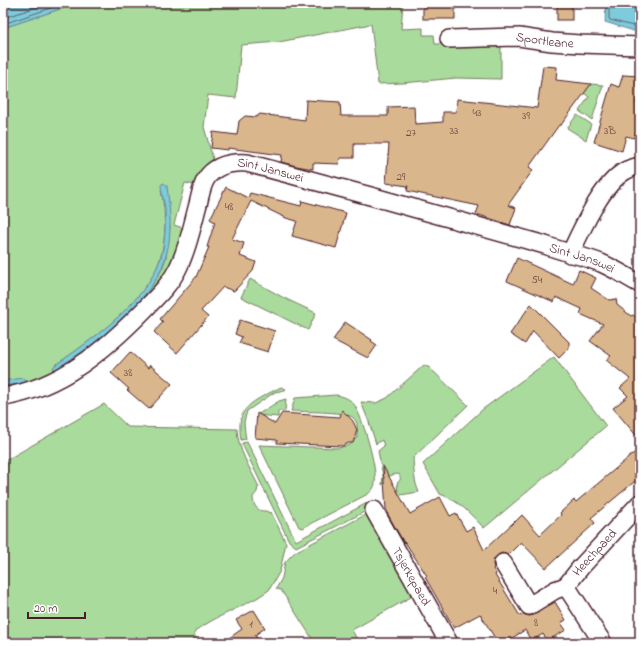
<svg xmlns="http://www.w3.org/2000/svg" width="643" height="646" viewBox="0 0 643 646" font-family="'Indie Flower',sans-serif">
  <rect width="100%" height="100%" fill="#fff"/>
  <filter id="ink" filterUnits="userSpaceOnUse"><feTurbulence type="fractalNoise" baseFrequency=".025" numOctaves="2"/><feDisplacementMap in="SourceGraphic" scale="8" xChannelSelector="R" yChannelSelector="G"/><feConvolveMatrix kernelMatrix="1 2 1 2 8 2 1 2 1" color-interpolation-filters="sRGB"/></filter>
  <g filter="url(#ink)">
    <g fill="#a8db9c" stroke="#797d64" fill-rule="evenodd">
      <path d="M78,3h325l-2,26 22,-1v7h11l1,9 66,-1v36l-45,-1 -53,5 -25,1 -7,-60 -92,18 -38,3 -5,53 -28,-3 -4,32 9,32 -3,3 -11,24 -14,-3 -11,42 9,3 -7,21 -8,19 4,2 -18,24 -91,77 -60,21v-6l22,-3 -22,-2v-353zM161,190l9,37 -4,31 -4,11 -8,14 -20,24 -36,33 -17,13 -27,13c35,-24 91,-63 105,-104 8,-23 7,-48 2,-72z"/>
      <polygon points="591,84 603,85 592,120 579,111 589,97 584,93"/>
      <polygon points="577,115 591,124 586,140 567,128"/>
      <polygon points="250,279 284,298 316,313 308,330 241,297"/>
      <path d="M554,357l52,69 -122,102c-14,-14 -24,-27 -44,-34l-17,-30 60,-55z"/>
      <path d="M424,365l6,3 38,37 -55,53c1,12 1,24 6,34l-25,4 4,-3 -1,-10c4,-3 4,-5 2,-9 -12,1 -9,3 -17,11l1,-9 -5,-25 6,-5 -2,-6 -6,4 -7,-22 -8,-20 15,1 11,-5z"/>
      <path d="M281,387l5,2 -1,1 -10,2 -28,19 -3,11 1,11 1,6 -5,1c-3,-20 -1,-30 17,-41 7,-4 15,-8 23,-12z"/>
      <path d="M336,395c6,1 13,3 17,8 9,11 25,67 22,80 -1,6 -4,9 -9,12l-58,30 -5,3 -4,-1 -40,-82 79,3 12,-3 7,-8c0,-7 2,-16 -5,-20 -9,-6 -49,-5 -61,-6l4,-13z"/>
      <polygon points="286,399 285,411 278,411 278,417 257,415 279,401"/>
      <path d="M104,404l24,23 109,2c1,21 13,39 22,58h-1l-1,5 -4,5c0,8 4,15 13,14l4,2 1,-1 15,31 -6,28 -11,19 -12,8 -44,22 -17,10 -2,4 4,9h-195v-181z"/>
      <polygon points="247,442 296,541 367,503 370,509 296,547 289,541 243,446 242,443"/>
      <polygon points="365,515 373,515 413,586 410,594 411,597 352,630 359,643 315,643 281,590 276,589 282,578 285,562 295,552"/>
    </g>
    <g fill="#7dcbdb" stroke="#698695">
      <polygon points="3,3 78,3 3,28"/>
      <polygon points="606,3 640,3 640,21 637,32 605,22"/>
      <path d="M163,183l2,1 2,2c3,24 6,49 -2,73 -12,42 -73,89 -110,111l-2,-2 1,-2c38,-26 100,-69 109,-117 2,-13 3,-27 2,-40 -1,-8 -4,-16 -4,-24z"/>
      <polygon points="23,378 26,380 25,383 3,386 3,381"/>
    </g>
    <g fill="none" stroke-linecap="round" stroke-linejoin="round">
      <g stroke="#5e6471" stroke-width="1">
        <polyline points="609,3 609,18 610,20 633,26 637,24 640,23"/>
        <polyline points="3,18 50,3"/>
        <polyline points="3,24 66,3"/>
      </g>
    </g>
    <g fill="#dab68c" stroke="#4a1f2b">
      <rect x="423" y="3" width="32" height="16"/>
      <rect x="557" y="3" width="15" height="17"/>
      <polygon points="543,66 557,67 556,80 591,84 561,125 559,125 529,167 533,170 508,205 516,208 510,225 476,214 479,206 407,191 408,186 386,183 389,144 354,144 354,158 340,158 339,164 313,163 313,169 296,166 281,162 282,155 228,148 228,150 211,148 213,132 237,135 239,121 245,116 256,117 260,114 305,120 306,100 340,102 341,116 388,116 388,107 414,106 415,124 443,122 443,112 456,112 457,99 537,108"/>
      <polygon points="623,75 640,76 640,91 636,103 640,104 640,120 634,138 626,136 622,151 594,142 611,84 619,87"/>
      <polygon points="226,187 248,198 250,193 301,206 302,201 346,213 336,248 292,236 297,221 286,218 251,201 232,239 244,243 240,256 256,262 253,271 234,291 223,287 201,311 208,317 177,353 154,332 163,322 160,319 196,277 209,247 207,247 215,222 210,219"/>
      <polygon points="517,258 573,284 579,270 596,278 591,288 609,300 616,299 617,305 631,316 633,315 640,320 640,440 613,408 628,396 620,388 630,379 606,360 611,356 590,341 603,324 580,314 582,309 556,297 554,302 507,281"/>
      <polygon points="531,304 569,342 569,348 559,358 533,331 525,344 510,334"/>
      <polygon points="240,320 275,331 268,352 239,343 242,337 235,334"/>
      <polygon points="345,322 372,340 371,341 377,345 368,358 333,340"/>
      <polygon points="130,352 148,368 150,365 172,384 149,409 127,390 129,389 111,373"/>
      <polygon points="342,410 353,421 357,430 353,443 349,443 342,446 277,443 277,440 255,438 257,413 275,424 282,413 340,417"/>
      <polygon points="640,448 640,477 591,518 595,523 546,568 521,542 508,555 502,553 498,555 494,559 493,564 494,568 493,569 496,574 495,575 520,616 523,614 529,616 534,615 555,602 566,620 561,623 566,630 547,641 543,634 531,641 525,630 504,643 498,643 480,614 454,628 425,577 427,576 405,542 404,543 387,513 388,512 386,510 383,466 410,514 440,497 450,516 456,513 466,531 473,527 484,550 515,521 515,522 522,515 540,535 561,515 560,513 574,500 576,502"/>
      <polygon points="254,610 265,628 255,635 260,643 222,643 242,629 236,620"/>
    </g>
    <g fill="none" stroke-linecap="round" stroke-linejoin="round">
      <g stroke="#4a1f2b" stroke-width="20">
        <g id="minor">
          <path id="s1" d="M449,39l70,-2 33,5 28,2 60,2"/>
          <path d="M570,254c12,-25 31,-69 55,-83 5,-3 10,-4 15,-5"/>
          <path id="s2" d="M3,397c58,-9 103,-48 142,-88 13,-13 27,-27 34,-43 9,-19 13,-39 18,-58 3,-10 4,-21 9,-29 9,-14 25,-17 41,-16l127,34 171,48c18,7 38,11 56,18 14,6 26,14 39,21"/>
          <path id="s3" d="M374,510l75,133"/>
          <polyline points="503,563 529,606 555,590 566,586"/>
          <path id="s4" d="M603,643l-37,-57 15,-19 59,-64"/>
        </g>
      </g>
      <use href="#minor" stroke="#fff" stroke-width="17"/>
    </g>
  </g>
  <g text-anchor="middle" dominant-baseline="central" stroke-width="4" stroke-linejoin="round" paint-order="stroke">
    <g font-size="11" fill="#6e4543">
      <text x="477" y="113">43</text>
      <text x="526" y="116">39</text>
      <text x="454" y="131">33</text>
      <text x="610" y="131">3B</text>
      <text x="411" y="133">27</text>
      <text x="401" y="177">29</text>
      <text x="229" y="207">48</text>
      <text x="537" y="280">54</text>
      <text x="128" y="373">38</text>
      <text x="495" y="591">4</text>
      <text x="536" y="623">8</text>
      <text x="251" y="625">1</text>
    </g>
    <g font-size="13" fill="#4a1f2b" stroke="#fff">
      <text stroke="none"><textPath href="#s1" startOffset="96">Sportleane</textPath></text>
      <text stroke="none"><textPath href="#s2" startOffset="387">Sint Janswei</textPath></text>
      <text stroke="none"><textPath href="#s2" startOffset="711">Sint Janswei</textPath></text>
      <text stroke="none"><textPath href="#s4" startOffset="112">Heechpaed</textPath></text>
      <text stroke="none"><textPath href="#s3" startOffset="76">Tsjerkepaed</textPath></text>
    </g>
  </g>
  <rect width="643" height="646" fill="none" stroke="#fff" stroke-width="16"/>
  <rect x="8" y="8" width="627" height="630" fill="none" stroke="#4a1f2b" stroke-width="1.5" filter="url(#ink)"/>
  <path d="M28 612v6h57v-6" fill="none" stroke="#4a1f2b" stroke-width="2"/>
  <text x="34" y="612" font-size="12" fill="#4a1f2b" stroke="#ffffff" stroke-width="3" paint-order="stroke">20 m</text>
</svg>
